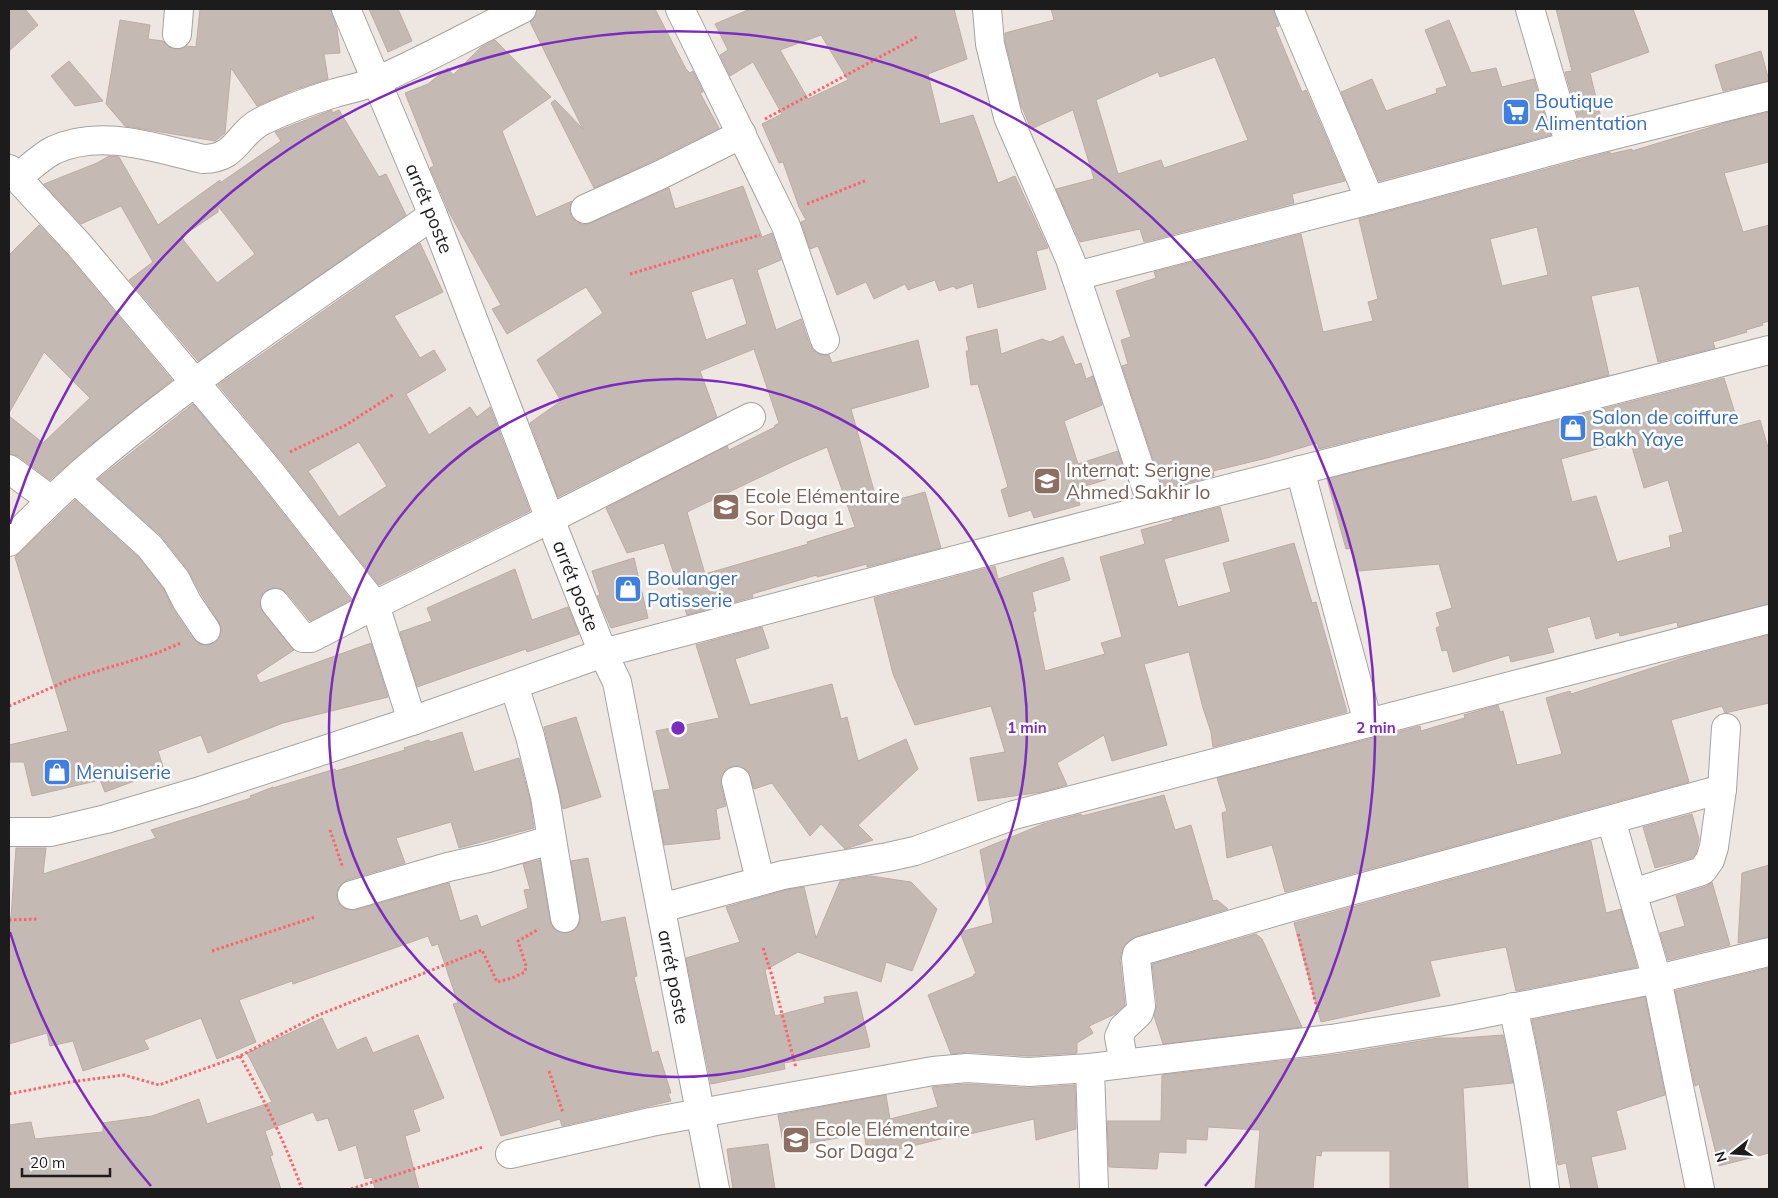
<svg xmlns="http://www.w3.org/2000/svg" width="1778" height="1198" viewBox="0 0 1778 1198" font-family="Mulish,sans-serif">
  <rect width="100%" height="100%" fill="#eee7e1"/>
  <g fill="#c5b9b4" stroke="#bfaba3" fill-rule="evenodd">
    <polygon points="9,9 25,9 38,25 9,51"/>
    <polygon points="200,9 331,9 337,29 340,53 324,54 328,79 294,90 257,106 231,68 225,133 215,141 125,126 106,104 120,20 150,25 148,39 163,41 169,47 175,49 183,48 187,46 196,47"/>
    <polygon points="369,9 398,9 412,41 388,52"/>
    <polygon points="537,9 655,9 686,69 690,73 693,71 703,92 700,93 719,128 653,161 594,188 551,103 555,100 583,129 530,22 535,17"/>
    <path d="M750,9h204l13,50 -39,15 12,50 33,-9 25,68 17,-7 33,72 -12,3 10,38 -68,19 -5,-25 -17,6 -2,-3 -15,5 -4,-11 -27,10 -3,-6 -31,15 -8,-17 -29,13 -19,-49 -8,3 -9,-27 5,-2 -7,-13 -16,-45 -4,1 -17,-39 20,-10 -29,-52 -23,14 -10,-21 8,-5 -13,-26zM821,35l27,45 -40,19 -28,-49z"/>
    <path d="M1051,9h223l5,17 -4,1 27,65 4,-2 39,91 -53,13 2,9 -150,39 -4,-13 -60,13 -24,-53 38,-10 -21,-69 -42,19 -10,-24 -16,-64v-8l49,-13zM1215,57l33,83 -84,28 -3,-8 -43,14 -22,-74 62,-28 2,5z"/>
    <polygon points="1556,9 1633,9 1649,52 1590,73 1602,122 1581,127 1565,72 1572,71"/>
    <polygon points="1449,20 1471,73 1496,68 1502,87 1534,79 1551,135 1379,181 1341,92 1372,79 1386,111 1437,93 1436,89 1447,86 1425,30"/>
    <path d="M495,40l56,57 -49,34 34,86 36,-16 -3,7 2,8 5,6 8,3 7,-2 78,-35 6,21 68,-23 19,51 10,-4 9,27 -24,10 19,60 25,-11 9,26 4,6 8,4h7l3,8 86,-23 11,47 -78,22 27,96 47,-13 16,56 -74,19v-3l-50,13v-2l-65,19 1,3 -66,18 -23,-72 -37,10 -21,-45 121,-62 2,4 46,-23 -1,-1 5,-3 -25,-74 -54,22 17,46 -159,80 -28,-74 31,-22 -24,-41 66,-47 -17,-26 -79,47 -15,-25 9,-4 -51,-91 -20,-46 4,-2 -29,-73 23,-9 20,-16 5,7 27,-27zM733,278l14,46 -41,16 -15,-48zM827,447l28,80 -48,15 1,2 -103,30 -18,-62 103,-49z"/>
    <polygon points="1761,51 1769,81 1723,91 1715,65"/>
    <polygon points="69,61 103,101 75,106 51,76"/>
    <path d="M332,110v3l7,-3 40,67 7,-3 20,41 -208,146 -69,-81 24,-18 -32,-56 -40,18 -37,-40 53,-21 12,-7 10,1 39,68 62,-45v3l61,-42 -6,-9zM218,206l37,48 -38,29 -36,-46 37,-25z"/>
    <path d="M1769,112v50l-45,11 19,59 26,-7v96l-7,2 1,2 -17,5 1,2 -34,10 2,6 -57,14 -19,-76 -48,10 18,79 -290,74 -2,-6 -50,15 -54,13 1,5 -51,13 -41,-123 6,-2 -7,-24 10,-3 -15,-46 40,-13 -2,-6 147,-38 22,98 50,-11 -5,-19 10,-3 -19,-80 251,-67v2l22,-5v2l96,-29zM1537,227l11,48 -46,11 -12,-47z"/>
    <polygon points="39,225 67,255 172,380 84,450 50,480 18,456 9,454 9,416 43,443 90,398 44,352 9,413 9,255"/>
    <path d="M420,243l23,49 -49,24 26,42 14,-8 12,20 -40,24 23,41 41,-28 7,10 13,-10 40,104 -151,74 -100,-127 -61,-73zM359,442l28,44 -48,31 -31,-46z"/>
    <polygon points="997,329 1001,354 1042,339 1050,342 1063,336 1075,365 1081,363 1086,379 1093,376 1102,405 1064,421 1078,464 1118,451 1125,474 1075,489 1080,505 1034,518 1031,510 1009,517 1001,490 1008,487 978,384 971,385 966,351 969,351 966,337"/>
    <path d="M1724,378l15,48 21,-6 9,31v153l-91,23 -1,-5 -57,14 -1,-4 -23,7 -6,-23 -43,12 7,24 -43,10 -2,-7 -56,17 -6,-22 -5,1 -6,-23 4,-2 -4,-13 16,-5 -13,-44 -81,7 -6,-23 -6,1 -19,-70zM1630,440l14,48 24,-8 15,52 -14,4 2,11 -54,15 -21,-66 -24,6 -11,-43z"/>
    <polygon points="193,404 255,478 351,600 310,621 287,593 281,589 273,588 265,591 260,598 260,605 263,612 294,650 256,675 260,683 371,643 388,697 283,723 208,753 201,735 158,751 164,770 105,792 100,780 32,796 24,762 9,762 9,745 68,731 15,557 75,500 139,558 163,588 174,611 193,639 200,644 208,645 215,643 220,636 221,628 219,622 201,594 188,570 161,536 98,479"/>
    <polygon points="1220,507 1229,541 1164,559 1178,607 1231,592 1223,563 1294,543 1312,603 1316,602 1347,712 1213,747 1211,732 1203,708 1189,652 1144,664 1167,745 1112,761 1104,735 1057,763 1067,785 1042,792 978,801 970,758 1005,752 991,706 915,725 893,674 874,598 995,566 998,579 1063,557 1070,580 1032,592 1036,611 1033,612 1045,671 1105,654 1101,643 1122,637 1100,557 1145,544 1141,530 1173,521 1172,519"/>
    <polygon points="634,558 648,618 611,628 597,596 600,595 592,571"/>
    <polygon points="515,569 532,620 568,607 579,634 527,652 526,649 417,687 400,632 432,621 427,608"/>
    <polygon points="762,627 769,648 735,659 750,705 832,684 841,719 847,717 858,761 906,739 918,769 858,825 873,840 845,849 821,824 810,836 772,783 754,789 748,771 741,766 733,766 726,769 721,777 721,785 726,806 716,809 720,839 664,845 654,791 670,789 656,731 719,718 696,645"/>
    <polygon points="1769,635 1769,703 1725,713 1722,706 1671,720 1689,782 1285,892 1272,845 1227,858 1222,813 1227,811 1217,778 1420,726 1421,731 1465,718 1464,715 1498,705 1500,712 1503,711 1517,765 1562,754 1546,698 1570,691 1571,694 1686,657"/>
    <polygon points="576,717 601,797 563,809 544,727"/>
    <polygon points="462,732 474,772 519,758 530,800 534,828 459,848 451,822 396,838 405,863 347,880 341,884 337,891 337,900 342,907 348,910 356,910 449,883 460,921 477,915 481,927 528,908 524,890 530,889 523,864 540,860 550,921 553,928 559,932 567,933 575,930 579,924 580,916 571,861 588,858 601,922 625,917 637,976 634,977 652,1053 658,1051 671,1093 668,1093 671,1101 562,1126 560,1119 501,1136 453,1004 458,1003 438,944 432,946 428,936 293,984 292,981 239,1000 256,1042 217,1059 201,1018 144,1040 149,1049 83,1071 73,1041 50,1046 47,1033 9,1044 9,917 11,917 16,848 46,848 43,874 156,838 151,830 251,798 250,796 273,787 273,788 335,769 336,771 405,750 404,748 429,740 430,742"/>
    <polygon points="1164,795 1175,830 1191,825 1213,901 1217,900 1228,909 1137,936 1128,942 1122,951 1120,960 1125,1005 1115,1014 1089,1026 1093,1033 1077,1043 1077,1053 1029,1056 968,1052 951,1054 928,995 974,976 973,975 976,973 960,932 993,923 980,850 1043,824 1081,814 1082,816"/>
    <polygon points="1692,814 1699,839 1696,853 1692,858 1655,868 1643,827"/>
    <polygon points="1591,841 1606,913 1621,909 1637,967 1516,991 1506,947 1430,961 1440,996 1321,1022 1294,923"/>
    <polygon points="1769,865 1769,937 1738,943 1742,873"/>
    <polygon points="870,876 911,882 937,909 912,971 886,962 881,982 798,952 765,970 775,1016 825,1003 824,997 857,992 870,1047 784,1063 785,1069 711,1084 686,958 740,942 726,907 786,890 804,887 816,938 840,881"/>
    <polygon points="1712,882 1730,945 1668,960 1660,933 1685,926 1676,896 1707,886"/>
    <polygon points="1256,934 1262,939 1302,1027 1163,1044 1154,1016 1157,1004 1152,964"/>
    <polygon points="1769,968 1769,1153 1719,1166 1699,1084 1695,1086 1675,991"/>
    <polygon points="1645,997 1665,1095 1616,1111 1626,1149 1591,1157 1598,1189 1571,1189 1566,1163 1558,1165 1547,1095 1532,1020"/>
    <polygon points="322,1018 337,1050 366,1037 373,1053 418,1035 444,1098 413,1110 420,1131 405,1136 419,1189 375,1189 372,1177 365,1179 356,1145 339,1151 328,1118 317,1121 313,1112 265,1131 273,1155 270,1156 281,1189 9,1189 9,1125 31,1122 35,1139 103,1132 103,1123 152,1116 199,1099 207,1124 272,1102 247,1053"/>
    <polygon points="1503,1035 1513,1083 1463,1088 1468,1189 1390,1189 1390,1151 1322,1151 1321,1156 1316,1155 1313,1189 1255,1189 1260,1130 1208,1127 1207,1140 1186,1139 1186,1153 1159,1152 1157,1169 1109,1167 1107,1121 1161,1121 1162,1075 1333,1055 1439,1038 1462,1038"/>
    <polygon points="967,1084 1028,1088 1075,1085 1076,1129 1036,1140 1034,1119 957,1137 957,1135 871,1156 869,1145 866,1145 864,1133 784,1148 778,1115 886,1095 890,1119 938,1107 932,1087"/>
    <polygon points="768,1144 775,1189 733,1189 727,1149"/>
  </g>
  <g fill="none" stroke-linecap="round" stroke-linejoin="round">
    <g stroke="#a3a3a3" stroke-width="30">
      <g id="minor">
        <path id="s1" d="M346,9l87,206 117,304 53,134 14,29 98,507"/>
        <polyline points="680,9 786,226 825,340"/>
        <polyline points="987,9 990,44 1008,117 1070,259 1153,508"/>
        <polyline points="1289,9 1370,200"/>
        <polyline points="1530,9 1570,146"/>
        <polyline points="177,34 179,9"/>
        <polyline points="9,169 79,245 267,468 375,605 412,721"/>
        <path d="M17,178c12,-9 23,-21 37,-28 47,-22 101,-2 149,9 35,0 34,-27 61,-39 23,-11 48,-20 71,-27 15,-4 30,-7 44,-13 49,-22 96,-48 143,-71"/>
        <polyline points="585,209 660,175 742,134"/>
        <polyline points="1076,276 1370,200 1570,146 1769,96"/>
        <polyline points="9,469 51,500"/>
        <polyline points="1300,470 1368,723"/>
        <polyline points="75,479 150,547 176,580 187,602 206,630"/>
        <path d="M9,542c28,-28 55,-55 85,-80 107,-90 225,-167 339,-247"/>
        <polyline points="275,603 303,638 311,638 375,605 550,519 751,417"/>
        <polyline points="514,685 530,736 545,797 565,918"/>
        <polyline points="736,781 760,880"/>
        <polyline points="1611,820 1657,979 1700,1189"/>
        <polyline points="9,832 51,832 106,819 197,792 412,721 603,653 1153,508 1769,350"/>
        <polyline points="1633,893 1702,871 1710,860 1714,847 1722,789 1726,728"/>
        <polyline points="352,895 448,867 488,858 551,840"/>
        <polyline points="661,908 783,875 888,857 915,851 1014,815 1769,619"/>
        <path d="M1513,1007c14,61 24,121 32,182"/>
        <polyline points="1124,1064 1119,1037 1123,1028 1139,1013 1141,1006 1136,959 1137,954 1141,951 1291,907 1722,789"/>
        <polyline points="1090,1068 1094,1189"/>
        <polyline points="510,1154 651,1122 933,1071 967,1068 1029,1072 1090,1068 1331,1039 1456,1019 1657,979 1769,952"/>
      </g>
    </g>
    <g stroke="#fc636a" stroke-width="3" stroke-dasharray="2.5 2.5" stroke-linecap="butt">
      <polyline points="765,119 917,37"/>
      <polyline points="807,204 867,180"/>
      <polyline points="630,274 760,235"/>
      <polyline points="290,452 346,425 394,394"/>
      <polyline points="9,706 71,679 157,653 181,643"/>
      <polyline points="330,830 343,868"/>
      <polyline points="9,920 39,919"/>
      <polyline points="1298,934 1318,1012"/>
      <polyline points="763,948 773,979 796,1068"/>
      <polyline points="212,951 315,917"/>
      <path d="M240,1056c24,43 45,87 62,133"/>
      <polyline points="549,1071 563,1113"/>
      <polyline points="9,1094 70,1082 124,1075 159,1085 240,1056 316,1016 482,950 497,982 512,978 525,972 526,966 518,941 539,929"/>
      <polyline points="351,1189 483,1147"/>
    </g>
    <use href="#minor" stroke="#fff" stroke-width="28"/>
  </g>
  <g fill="none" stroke="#7b2cbf" stroke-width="2.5">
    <circle cx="678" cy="728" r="349"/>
    <path d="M151 1186A698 698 0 0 1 10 932M10 524A698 698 0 1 1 1205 1186"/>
  </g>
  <defs>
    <g id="supermarket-square" transform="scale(1.4375)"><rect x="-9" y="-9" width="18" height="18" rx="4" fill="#3f7fe0" stroke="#fff"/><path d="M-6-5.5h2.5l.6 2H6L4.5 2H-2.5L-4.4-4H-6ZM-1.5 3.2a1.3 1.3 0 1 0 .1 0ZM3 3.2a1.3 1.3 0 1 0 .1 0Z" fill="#fff"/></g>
    <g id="shop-square" transform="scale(1.4375)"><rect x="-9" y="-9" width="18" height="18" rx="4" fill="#3f7fe0" stroke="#fff"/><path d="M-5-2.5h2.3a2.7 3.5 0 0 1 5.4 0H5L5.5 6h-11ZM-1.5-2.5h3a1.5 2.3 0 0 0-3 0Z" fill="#fff"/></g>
    <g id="school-square" transform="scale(1.4375)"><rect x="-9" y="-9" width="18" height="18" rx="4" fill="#8d6e63" stroke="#fff"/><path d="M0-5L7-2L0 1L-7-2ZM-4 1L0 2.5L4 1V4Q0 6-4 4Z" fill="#fff"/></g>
  </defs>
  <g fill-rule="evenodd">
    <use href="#supermarket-square" x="1516" y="112"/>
    <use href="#shop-square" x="1573" y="428"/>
    <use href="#school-square" x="1047" y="481"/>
    <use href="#school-square" x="726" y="507"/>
    <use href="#shop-square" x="628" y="589"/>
    <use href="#shop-square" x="57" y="772"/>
    <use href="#school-square" x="796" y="1140"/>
  </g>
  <g text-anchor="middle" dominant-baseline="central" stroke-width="5" stroke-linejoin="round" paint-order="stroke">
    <g font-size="19" fill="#366cbe" stroke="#fff" text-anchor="start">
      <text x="1535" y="101">Boutique<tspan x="1535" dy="22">Alimentation</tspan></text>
      <text x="1592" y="417">Salon de coiffure<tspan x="1592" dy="22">Bakh Yaye</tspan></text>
      <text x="647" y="578">Boulanger<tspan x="647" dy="22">Patisserie</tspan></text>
      <text x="76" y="772">Menuiserie</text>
    </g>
    <g font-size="19" fill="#1c1c1c" stroke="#fff">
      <text stroke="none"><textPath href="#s1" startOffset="216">arrét poste</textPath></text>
      <text stroke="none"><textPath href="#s1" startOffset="621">arrét poste</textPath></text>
      <text stroke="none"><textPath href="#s1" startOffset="1026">arrét poste</textPath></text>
    </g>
    <g font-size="19" fill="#785e54" stroke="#fff" text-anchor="start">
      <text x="1066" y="470">Internat: Serigne<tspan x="1066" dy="22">Ahmed Sakhir lo</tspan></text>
      <text x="745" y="496">Ecole Elémentaire<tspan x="745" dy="22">Sor Daga 1</tspan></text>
      <text x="815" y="1129">Ecole Elémentaire<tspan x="815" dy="22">Sor Daga 2</tspan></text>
    </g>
  </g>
  <circle cx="678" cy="728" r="8" fill="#7b2cbf" stroke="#fff" stroke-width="2.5"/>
  <g font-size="15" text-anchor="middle" font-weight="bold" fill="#7b2cbf" stroke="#fff" stroke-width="5" stroke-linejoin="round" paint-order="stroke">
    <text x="1027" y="733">1 min</text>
    <text x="1376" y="733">2 min</text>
  </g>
  <rect width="1778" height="1198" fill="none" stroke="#1c1c1c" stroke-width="20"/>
  <g transform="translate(1733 1153) rotate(253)" stroke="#ffffff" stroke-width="4" paint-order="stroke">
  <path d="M0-4L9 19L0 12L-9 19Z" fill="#1c1c1c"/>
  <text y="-8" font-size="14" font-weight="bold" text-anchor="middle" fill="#1c1c1c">N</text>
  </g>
  <path d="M22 1168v8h88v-8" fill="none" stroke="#1c1c1c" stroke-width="2.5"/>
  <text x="30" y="1168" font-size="15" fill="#1c1c1c" stroke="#ffffff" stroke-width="4" paint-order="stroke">20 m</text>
</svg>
